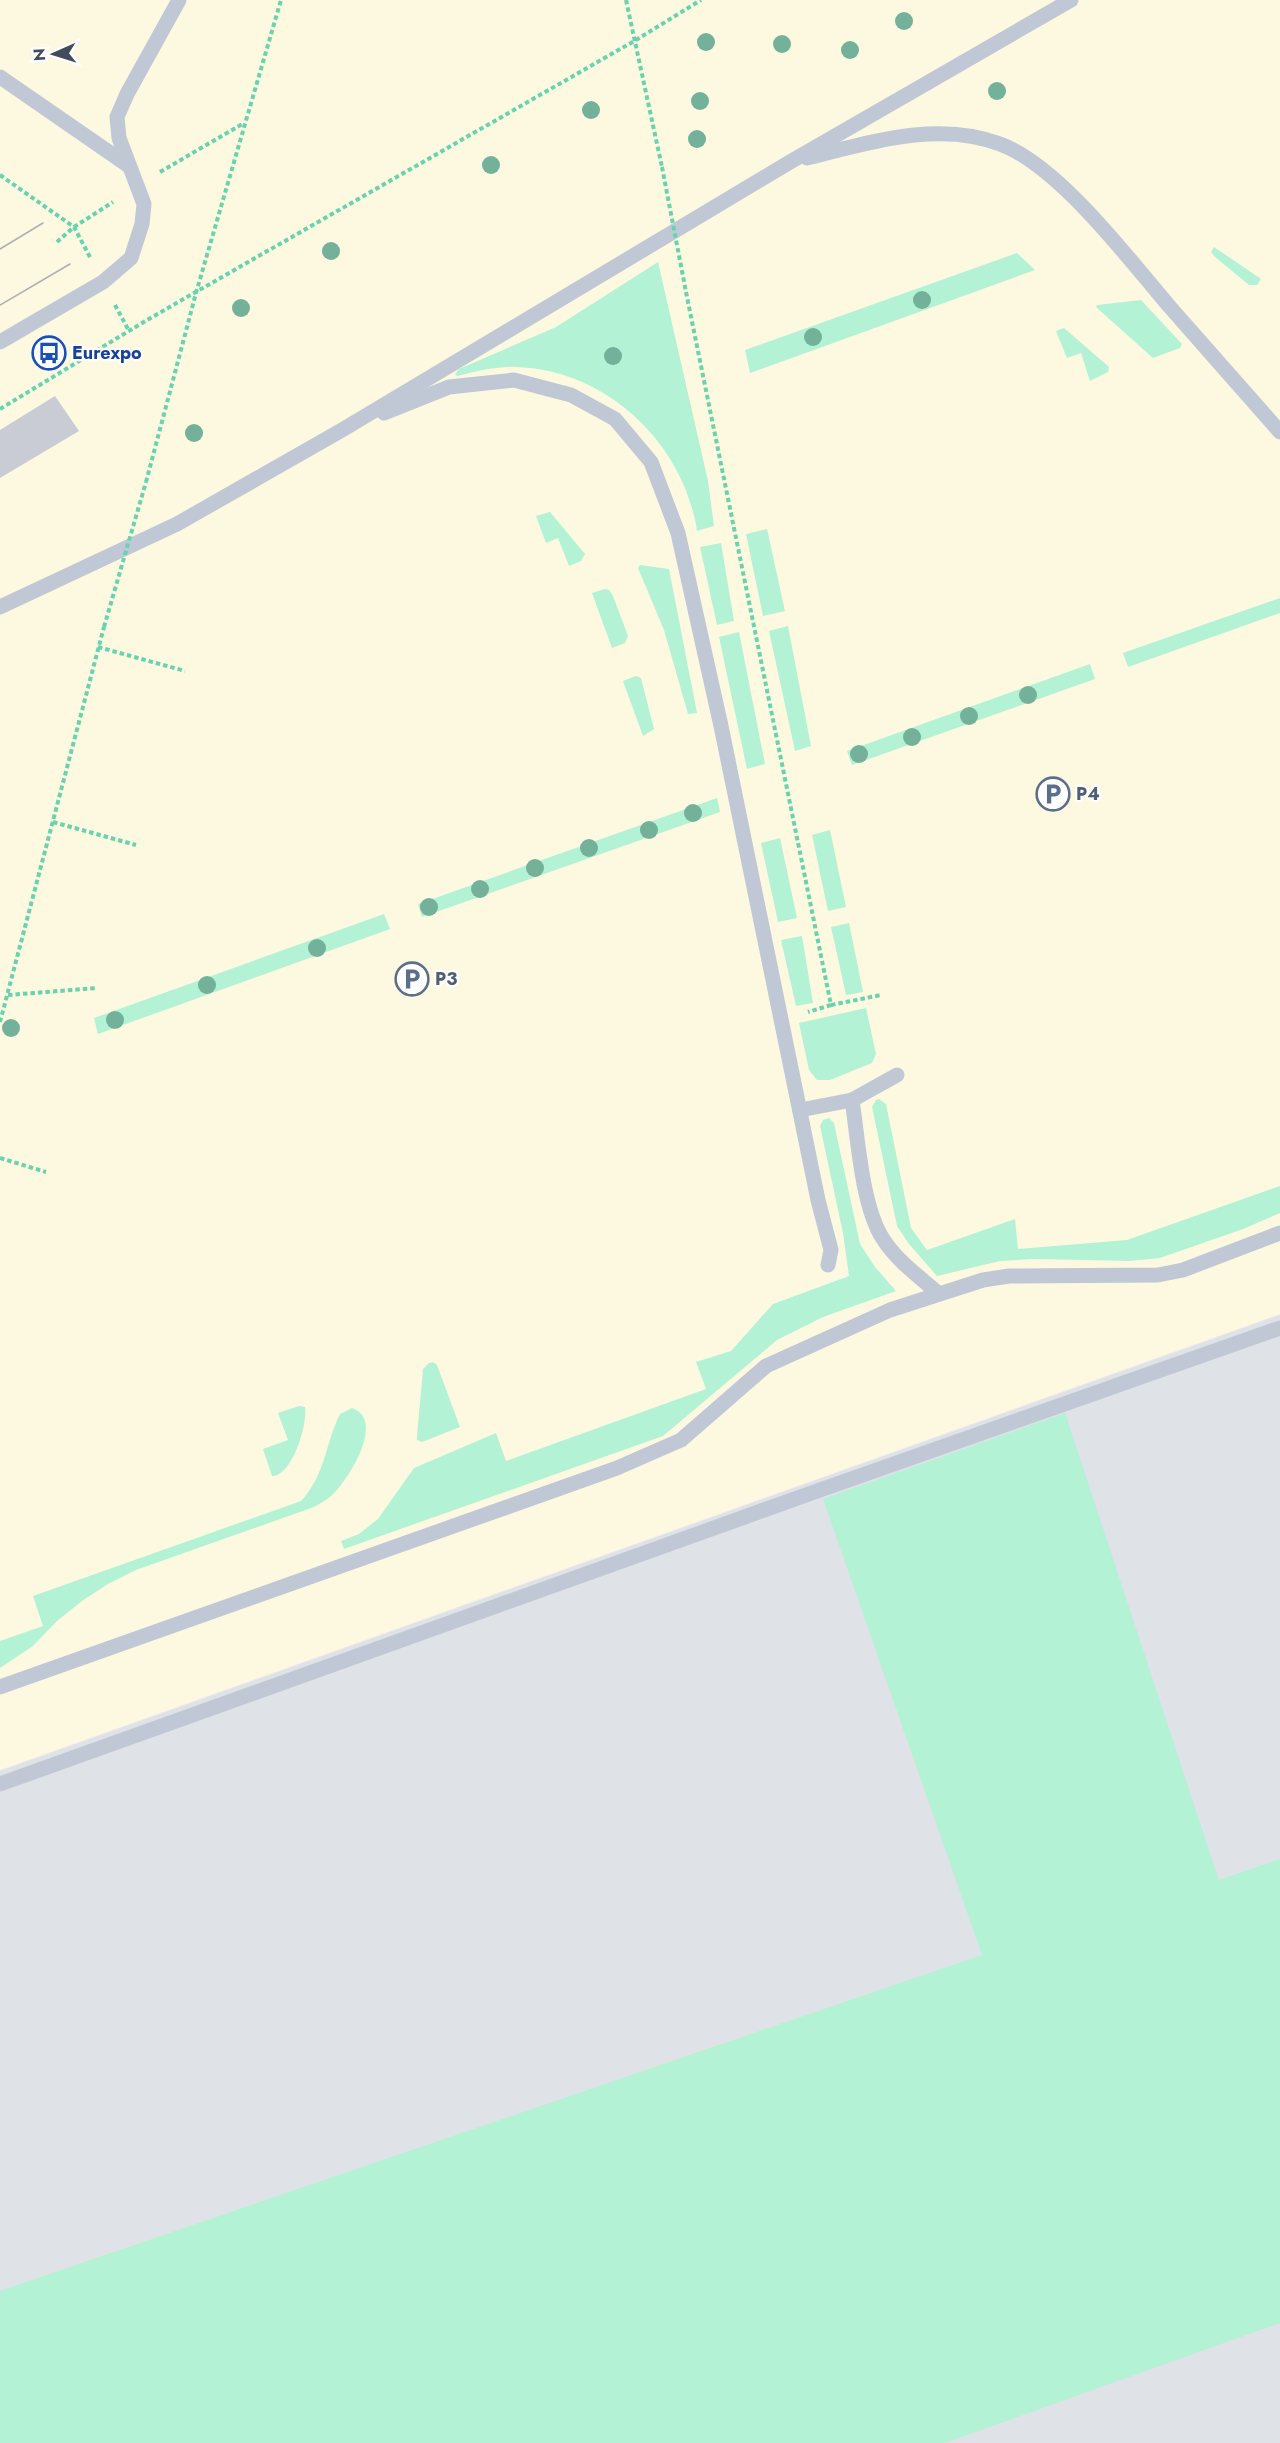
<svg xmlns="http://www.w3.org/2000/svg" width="1280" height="2443" viewBox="0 0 1280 2443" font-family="Jost,sans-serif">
  <rect width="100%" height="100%" fill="#efebeb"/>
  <polygon fill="#fdf9e0" points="0,0 1280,0 1280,1314 0,1770"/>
  <polygon fill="#dfe2e7" points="1280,1315 1280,2443 0,2443 0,1771"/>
  <g fill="#b3f2d5">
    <polygon points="1214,247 1261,279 1257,285 1249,285 1214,256 1211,252"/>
    <polygon points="1017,253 1035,270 750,373 745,350"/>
    <path d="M658,262l50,219 6,45 -17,5c-13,-87 -90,-161 -180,-164 -21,-1 -40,4 -60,9l-2,-2 4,-5 97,-42z"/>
    <polygon points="1141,300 1182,344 1180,348 1153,358 1096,307 1097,305"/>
    <polygon points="1064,328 1109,367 1108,372 1090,381 1081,353 1067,358 1056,331"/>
    <polygon points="550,512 585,554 581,561 569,566 558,538 546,543 536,516"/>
    <polygon points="767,529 785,611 763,616 746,534"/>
    <polygon points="721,543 734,621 717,625 700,547"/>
    <polygon points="640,565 669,569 697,713 688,714 664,630 638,568"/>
    <polygon points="605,589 609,590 613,596 628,636 625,643 612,648 592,593"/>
    <polygon points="1280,598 1280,613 1128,667 1123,653"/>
    <polygon points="788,626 811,746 795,751 769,631"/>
    <polygon points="739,632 765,764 747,769 719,637"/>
    <polygon points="1090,664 1095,679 852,765 847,751"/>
    <polygon points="636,676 641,678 654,729 643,736 623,681"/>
    <polygon points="717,798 720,812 422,917 418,904"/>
    <polygon points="830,830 846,907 828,911 812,835"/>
    <polygon points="780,838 797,918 778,922 761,843"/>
    <polygon points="384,914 390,929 98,1034 94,1018"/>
    <polygon points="849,923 863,992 846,995 831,927"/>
    <polygon points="802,936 813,1003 796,1006 781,940"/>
    <polygon points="866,1008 876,1054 872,1063 830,1080 817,1080 809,1070 799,1023"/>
    <polygon points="879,1099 886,1104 911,1228 927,1250 1015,1219 1018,1249 1127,1240 1280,1186 1280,1213 1243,1229 1160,1258 1129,1261 1035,1259 1000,1261 937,1276 909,1244 897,1226 872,1107 876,1100"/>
    <polygon points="829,1118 834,1123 860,1244 875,1267 896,1291 823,1317 777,1340 663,1436 344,1549 341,1541 359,1534 378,1519 414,1468 496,1433 506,1461 706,1389 696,1362 731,1351 773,1304 849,1276 843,1233 820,1126 823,1120"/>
    <polygon points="433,1362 437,1365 460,1427 422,1442 417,1440 417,1436 423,1369 429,1363"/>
    <path d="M299,1406l6,1c3,17 -13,70 -33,69l-9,-27 25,-9 -10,-27z"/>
    <path d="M352,1408c35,12 -5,75 -22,89 -5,4 -11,7 -16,10l-178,63 -28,14 -26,17 -25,20 -24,25 -33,22v-27l43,-15 -10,-30 268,-95c25,-27 24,-57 39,-87z"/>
    <polygon points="1065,1413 1219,1880 1280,1859 1280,2323 945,2443 0,2443 0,2291 982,1955 823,1499"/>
  </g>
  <polygon fill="#c9ccd4" points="55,396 79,431 0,478 0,430"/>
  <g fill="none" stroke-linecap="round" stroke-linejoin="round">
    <g stroke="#68d3ae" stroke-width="4" stroke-dasharray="4.5 3" stroke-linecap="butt">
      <polyline points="626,0 662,167"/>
      <polyline points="160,172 244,123"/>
      <polyline points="0,175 74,227 91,259"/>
      <polyline points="57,242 74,227 113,202"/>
      <polyline points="686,292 831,1005 808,1012"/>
      <polyline points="115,305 129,331"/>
      <polyline points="0,409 147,320 636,40 701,0"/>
      <polyline points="146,482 196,293 281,0"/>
      <polyline points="98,647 185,671"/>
      <polyline points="53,822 136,845"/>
      <polyline points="8,995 97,988"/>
      <polyline points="831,1005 881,995"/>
      <polyline points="0,1022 104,627"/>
      <polyline points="0,1158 46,1172"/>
    </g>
    <g stroke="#c0c8d5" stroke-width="15">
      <polyline points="0,77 129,166"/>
      <path d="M807,158c61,-15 131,-38 193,-14 58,21 128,114 169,162 37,42 74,84 111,126"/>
      <polyline points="0,342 103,282 131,258 142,224 144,204 119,138 117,117 127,94 179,0"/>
      <polyline points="384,413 449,387 514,380 571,395 615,419 651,462 678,533 721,726 818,1200 831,1250 828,1265"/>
      <polyline points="0,607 177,524 342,430 790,162 1071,0"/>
      <polyline points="852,1100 897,1075"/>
      <path d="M800,1110l52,-10c6,39 10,107 31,139 14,22 37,38 56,55"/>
      <polyline points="0,1687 617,1468 681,1440 766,1366 890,1310 983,1280 1009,1276 1158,1275 1183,1270 1280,1233"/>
      <polyline points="0,1784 820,1490 1280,1328"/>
    </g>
    <g stroke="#adafb7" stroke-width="1.5">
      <polyline points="0,249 43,223"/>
      <polyline points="0,305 70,264"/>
    </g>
    <g stroke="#68d3ae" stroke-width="4" stroke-dasharray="4.5 3" stroke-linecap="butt">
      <polyline points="662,167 686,292"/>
      <polyline points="104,627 146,482"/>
    </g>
  </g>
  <g fill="#73b19a">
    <circle cx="904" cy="21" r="9"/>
    <circle cx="706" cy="42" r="9"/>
    <circle cx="782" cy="44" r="9"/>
    <circle cx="850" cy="50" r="9"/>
    <circle cx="997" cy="91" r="9"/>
    <circle cx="700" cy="101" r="9"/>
    <circle cx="591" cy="110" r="9"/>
    <circle cx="697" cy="139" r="9"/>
    <circle cx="491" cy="165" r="9"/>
    <circle cx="331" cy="251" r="9"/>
    <circle cx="922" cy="300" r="9"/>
    <circle cx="241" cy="308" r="9"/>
    <circle cx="813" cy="337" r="9"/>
    <circle cx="613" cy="356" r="9"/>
    <circle cx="194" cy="433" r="9"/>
    <circle cx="1028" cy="695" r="9"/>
    <circle cx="969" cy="716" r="9"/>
    <circle cx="912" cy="737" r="9"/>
    <circle cx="859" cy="754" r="9"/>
    <circle cx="693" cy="813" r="9"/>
    <circle cx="649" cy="830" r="9"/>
    <circle cx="589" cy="848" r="9"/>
    <circle cx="535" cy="868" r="9"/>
    <circle cx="480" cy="889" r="9"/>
    <circle cx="429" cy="907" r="9"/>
    <circle cx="317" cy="948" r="9"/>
    <circle cx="207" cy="985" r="9"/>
    <circle cx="115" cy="1020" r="9"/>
    <circle cx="11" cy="1028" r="9"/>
  </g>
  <defs>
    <g id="bus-ring" transform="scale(1.725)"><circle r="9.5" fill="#fff" stroke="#1a4fb4" stroke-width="1.5"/><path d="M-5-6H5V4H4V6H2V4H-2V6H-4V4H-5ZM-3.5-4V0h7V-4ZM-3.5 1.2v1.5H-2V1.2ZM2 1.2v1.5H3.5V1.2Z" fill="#1a4fb4"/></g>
    <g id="parking-ring" transform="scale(1.725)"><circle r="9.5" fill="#fff" stroke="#5c6f8a" stroke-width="1.5"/><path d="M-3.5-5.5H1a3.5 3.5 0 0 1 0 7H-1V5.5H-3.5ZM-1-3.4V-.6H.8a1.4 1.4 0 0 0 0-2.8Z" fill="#5c6f8a"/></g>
  </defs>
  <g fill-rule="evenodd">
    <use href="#bus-ring" x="49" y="353"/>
    <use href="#parking-ring" x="1053" y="794"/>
    <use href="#parking-ring" x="412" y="979"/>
  </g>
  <g text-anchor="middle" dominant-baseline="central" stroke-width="4.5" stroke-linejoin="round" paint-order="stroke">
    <g font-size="18" font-weight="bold" fill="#164399" stroke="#fff" text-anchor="start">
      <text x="72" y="353">Eurexpo</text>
    </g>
    <g font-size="18" font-weight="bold" fill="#4e5e75" stroke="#fff" text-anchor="start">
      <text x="1076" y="794">P4</text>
      <text x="435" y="979">P3</text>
    </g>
  </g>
  <g transform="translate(54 54) rotate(267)" stroke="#ffffff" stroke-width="4.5" paint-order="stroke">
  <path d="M0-4.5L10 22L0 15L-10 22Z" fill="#424c5a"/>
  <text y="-9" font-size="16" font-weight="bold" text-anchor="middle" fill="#424c5a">N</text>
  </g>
</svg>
